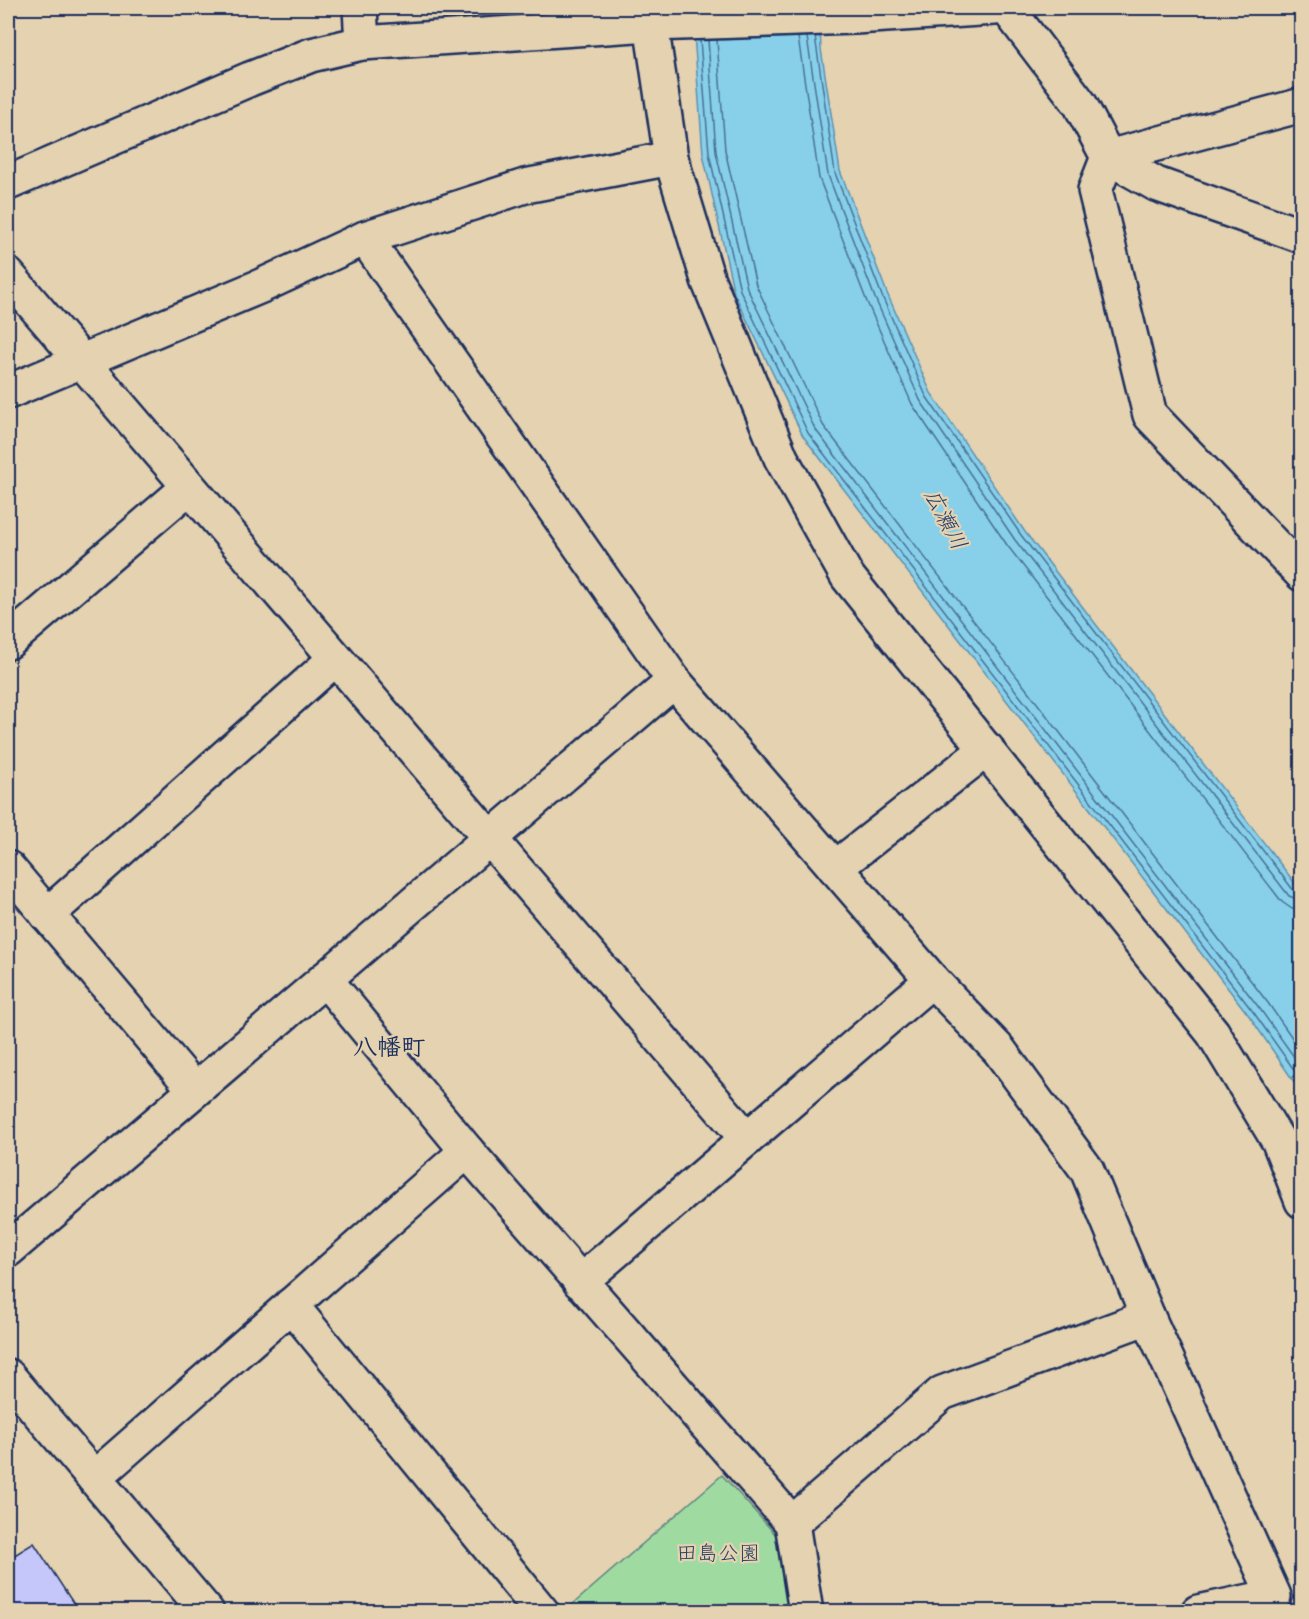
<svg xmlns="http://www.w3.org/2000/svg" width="1309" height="1619" viewBox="0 0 1309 1619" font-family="Kalam,'Klee One',sans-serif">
  <rect width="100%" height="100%" fill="#e4d2b0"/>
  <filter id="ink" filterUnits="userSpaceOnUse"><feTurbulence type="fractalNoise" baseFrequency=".0167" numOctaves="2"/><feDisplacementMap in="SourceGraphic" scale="12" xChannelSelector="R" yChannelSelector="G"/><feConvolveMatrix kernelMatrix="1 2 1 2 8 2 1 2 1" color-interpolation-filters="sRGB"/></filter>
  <g filter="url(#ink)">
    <polygon fill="#9fdba1" stroke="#5d8580" stroke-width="1.5" points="722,1475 777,1536 789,1611 565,1611"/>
    <polygon fill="#88d0e9" stroke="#5c90b1" stroke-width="1.5" points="692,8 819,8 821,49 840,171 887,293 931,393 1025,532 1301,891 1301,1092 1250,1017 803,436 734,293 703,154"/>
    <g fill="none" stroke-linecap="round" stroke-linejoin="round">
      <g stroke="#476f96" stroke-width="1.5">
        <polyline points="815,36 835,173 882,296 926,396 1021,535 1294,891 1302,894"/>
        <polyline points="798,37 819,178 867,302 912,404 1007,545 1282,902 1292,909 1302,910"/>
        <polyline points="807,37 828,175 875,298 920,400 1015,540 1289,896 1302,901"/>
        <polyline points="700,40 709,153 740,290 808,433 1254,1013 1302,1081"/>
        <polyline points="708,40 716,152 747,288 815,429 1260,1009 1302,1068"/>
        <polyline points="717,40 725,150 756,285 823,425 1268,1003 1302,1052"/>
      </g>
    </g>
    <polygon fill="#c5c6f9" stroke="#1b2f5e" stroke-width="1.5" points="34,1543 79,1612 8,1612 8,1559"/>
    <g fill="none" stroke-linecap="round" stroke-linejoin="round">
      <g stroke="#1b2f5e" stroke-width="38">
        <g id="minor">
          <polyline points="360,8 362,43"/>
          <polyline points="652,8 651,24 671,158 708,280 781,458 847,576 1213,1033 1279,1142 1302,1201"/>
          <polyline points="1007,8 1080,104 1108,157 1156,184 1302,236"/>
          <polyline points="1108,157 1095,190 1150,415 1302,574"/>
          <polyline points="1108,157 1302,105"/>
          <polyline points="8,183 250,79 311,55 362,43 651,24 855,17 995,8"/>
          <polyline points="365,238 674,681 932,980 999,1050 1087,1170 1148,1317 1274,1596 1198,1612"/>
          <polyline points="8,275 747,1139"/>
          <polyline points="8,392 261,286 365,238 525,186 671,158"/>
          <polyline points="8,642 189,487"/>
          <polyline points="8,868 195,1090"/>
          <polyline points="835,868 987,749"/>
          <polyline points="47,915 335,659"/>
          <polyline points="325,979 467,1151 792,1523 806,1612"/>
          <polyline points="8,1250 674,681"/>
          <polyline points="580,1282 932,980"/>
          <polyline points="291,1305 542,1612"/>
          <polyline points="8,1376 207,1612"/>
          <polyline points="94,1478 467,1151"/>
          <polyline points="792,1523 942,1393 1148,1317"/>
        </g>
      </g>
      <use href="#minor" stroke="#e4d2b0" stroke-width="33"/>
    </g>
  </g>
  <g text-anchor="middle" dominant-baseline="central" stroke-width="4.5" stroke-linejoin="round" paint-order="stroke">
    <g font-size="21" fill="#284065" stroke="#e4d2b0">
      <text x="718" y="1554">田島公園</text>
    </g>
    <g font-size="22" font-style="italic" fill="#263f6c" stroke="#e4d2b0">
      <text transform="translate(944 520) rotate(62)">広瀬川</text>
    </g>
    <g font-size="24" font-weight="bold" fill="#1b2f5e" stroke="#e4d2b0">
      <text x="389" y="1048">八幡町</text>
    </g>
  </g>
  <rect width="1309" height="1619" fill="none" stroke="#e4d2b0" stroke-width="30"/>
  <rect x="15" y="15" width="1279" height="1589" fill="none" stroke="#1b2f5e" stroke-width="2" filter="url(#ink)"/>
</svg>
